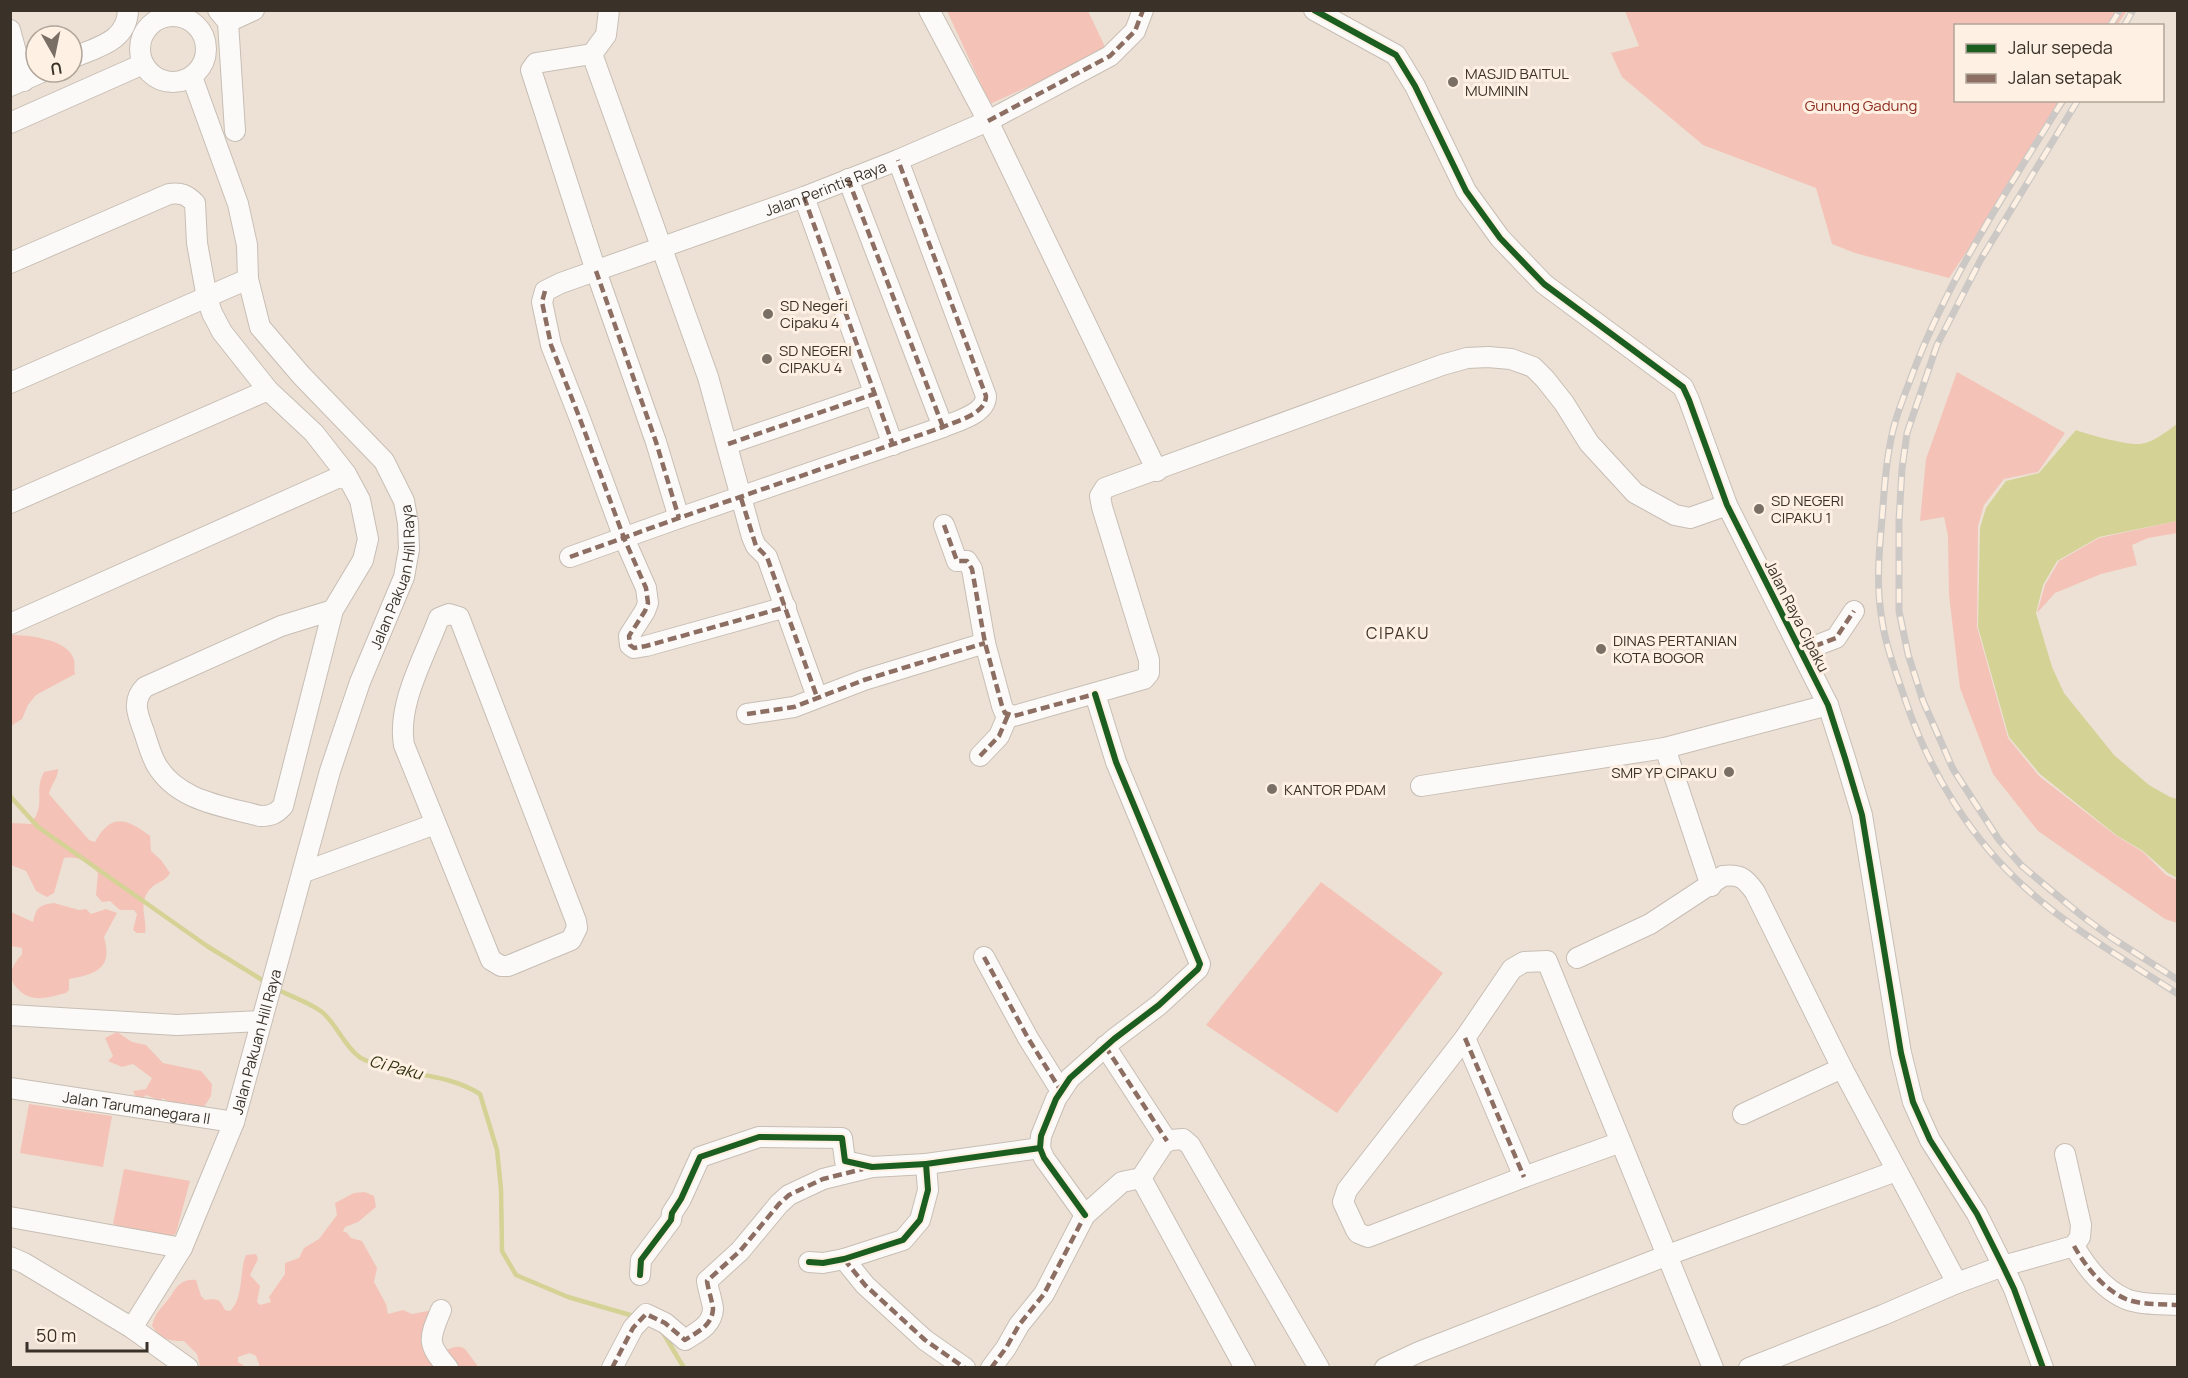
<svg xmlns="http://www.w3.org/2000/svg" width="2188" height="1378" viewBox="0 0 2188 1378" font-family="Manrope,sans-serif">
  <rect width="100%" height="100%" fill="#ede1d5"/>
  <g fill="#f4c2b6">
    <polygon points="947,11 1088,11 1107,51 990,104"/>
    <polygon points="1625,11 2127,11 2117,25 1956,26 1956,100 2067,101 1949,278 1855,253 1832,244 1816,188 1703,145 1622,77 1611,53 1639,46"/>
    <polygon points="1957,372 2065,433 2038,472 2004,479 1984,505 1978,526 1977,627 2008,738 2039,776 2115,835 2143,852 2166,875 2177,880 2177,923 2165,919 2038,831 1993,774 1960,688 1949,595 1948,536 1944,517 1920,521 1926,459"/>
    <polygon points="2177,521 2177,533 2148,538 2132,545 2137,565 2101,574 2055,593 2037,613 2045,585 2059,561 2099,538"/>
    <path d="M11,635c17,0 58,4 63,25 1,4 0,10 1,14l-39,21 -8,10 -6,14 -11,7z"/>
    <path d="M58,769c0,10 -7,15 -9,25l40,46 6,2c16,-29 31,-24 55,-6l1,15 10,9 9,13c-5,9 -14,9 -20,16 -13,15 -2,30 -5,44h-8l-4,-3 4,-16 -3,-4h-14l-10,-9 -8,1 -6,-7 2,-22c-10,-12 -18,-17 -34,-15l-10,35 -7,4 -11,-6 -10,-20 -15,-6v-42l20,1c16,-21 2,-32 13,-52z"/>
    <polygon points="1321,882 1443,973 1337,1113 1206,1025"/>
    <path d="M54,903l25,7 7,-1 5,5 15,-5 11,4 -13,24c9,31 -7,37 -35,42v11l-3,3c-9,2 -20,6 -29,5 -6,0 -13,-3 -17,-7 -15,-13 -9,-24 2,-37v-6l-11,-2v-34l22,10c3,-14 6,-17 21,-19z"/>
    <polygon points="117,1032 132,1042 146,1045 163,1063 201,1071 212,1084 211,1096 204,1107 197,1110 187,1103 177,1108 163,1098 160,1101 146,1095 143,1098 136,1097 133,1091 146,1089 152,1078 133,1064 122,1067 108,1061 113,1056 105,1038"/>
    <polygon points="29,1104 112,1116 103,1167 20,1153"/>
    <polygon points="124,1169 190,1181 176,1233 168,1240 155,1240 113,1224"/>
    <path d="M365,1192l9,4 2,11 -18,15 -13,5 -2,5h3l5,6 11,3 15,27 -3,14 12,22 2,10 15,-4 9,4 21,-4 3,34 7,7c23,-9 20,-4 34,14l-1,3 -216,-1 -4,-11 -6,-3 -12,4v5l8,5 -46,-1 -3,-12 -13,-13c-16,0 -23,-2 -32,-15 3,-14 10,-18 18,-29 6,-10 12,-19 26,-17l5,16 4,4c12,-2 15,-1 20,10l5,1c14,-13 9,-40 16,-56l10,-1 2,5 -8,16 10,11 -3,16 3,3 11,-3 -2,-5 16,-23v-11l14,-5 5,-10 15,-9 18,-24 -2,-12 19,-10z"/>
  </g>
  <path fill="#d4d295" d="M2177,424v97l-78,16 -42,24 -14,24 -7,28 16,54 12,26 50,62 35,30 21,12 7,2v79l-9,-5 -25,-22 -27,-16 -76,-61 -31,-37 -31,-110 2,-99 6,-20 20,-27 33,-8 37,-43c13,5 50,15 64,14 14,-2 26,-12 37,-20z"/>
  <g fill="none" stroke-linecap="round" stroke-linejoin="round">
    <g stroke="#d4d295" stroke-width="4.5">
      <polyline points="10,796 38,827 207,946 267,983"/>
      <path d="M277,989c14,8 32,13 45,23 14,11 24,37 39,46 35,19 81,12 119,36l17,56 4,39 1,62 14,24 52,22 69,20"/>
      <polyline points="662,1331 684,1368"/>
    </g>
    <g stroke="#c7beb4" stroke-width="22">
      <g id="minor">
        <polyline points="218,10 228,22 235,131"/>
        <polyline points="609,10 606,35 592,54 708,377 752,537 756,546 767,557 817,697"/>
        <polyline points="929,10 988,121 1157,471"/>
        <polyline points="1314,10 1396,55 1415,86 1466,191 1500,238 1544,284 1683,387 1689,400 1727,505 1828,705 1845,758 1862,815 1901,1053 1913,1102 1930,1140 1977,1214 2003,1266 2014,1289 2043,1368"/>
        <circle cx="173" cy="49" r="33"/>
        <polyline points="228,22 254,10"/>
        <polyline points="10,30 24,81"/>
        <polyline points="592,54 536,63 531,70 596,271 656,442 679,518"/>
        <path d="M72,58c25,-11 55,-16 56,-48"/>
        <polyline points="10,86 42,72"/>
        <polyline points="10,123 143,64"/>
        <polyline points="848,179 943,427"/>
        <polyline points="804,197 893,445"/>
        <path d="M10,263l159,-69c12,-2 18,1 26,9l2,40 10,55 5,15 10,19 46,58 46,43 32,41"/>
        <polyline points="10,383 248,279"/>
        <polyline points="728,444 874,394"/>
        <polyline points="10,503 268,390"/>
        <polyline points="944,525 957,561 967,561 972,569 985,643 1002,706 1005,713 1014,716 1144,679 1149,673 1149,660 1102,507 1100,496 1105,488 1442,365 1467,358 1488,357 1511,359 1533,367 1545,379 1564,403 1589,443 1635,493 1675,515 1690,518 1727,505"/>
        <path d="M570,557l109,-39 264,-91c14,-6 43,-13 43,-31l-88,-236"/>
        <path id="s1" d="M786,607l-140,39 -12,2 -4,-3 -1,-9 16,-25 3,-8 -2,-15 -22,-50 -44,-119 -29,-74 -9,-43 3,-11 16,-8 243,-86 94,-37 90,-39 122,-65 25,-25 8,-21"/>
        <path d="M449,614l10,3 117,304 1,7 -6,12 -63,26h-7l-10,-6 -87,-215c-7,-40 19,-85 33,-122l2,-5z"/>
        <path d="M10,624l336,-150 14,26 8,39 -5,21 -30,50 -50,196c-7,8 -12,10 -23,10 -37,-10 -83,-15 -104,-52 -6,-11 -9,-24 -13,-35 -6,-16 -11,-29 2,-42l136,-61 52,-16"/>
        <polyline points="1802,651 1836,638 1854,611"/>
        <polyline points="747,714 794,707 864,680 985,643"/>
        <polyline points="1665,748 1711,886"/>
        <polyline points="980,756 999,736 1008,715"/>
        <polyline points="1421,786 1665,748 1828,705"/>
        <polyline points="304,872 435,824"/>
        <polyline points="984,957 1028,1038 1061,1091"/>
        <path d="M1577,958l73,-34 73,-48c17,-2 22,2 32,16l87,176 115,215"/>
        <polyline points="10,1015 177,1025 261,1021"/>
        <polyline points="1465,1038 1524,1177"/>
        <polyline points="1105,1046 1167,1141"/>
        <path id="s2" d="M10,1088l224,34"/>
        <polyline points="1743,1114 1842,1068"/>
        <polyline points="1621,1142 1524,1177 1368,1237 1358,1233 1356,1230 1343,1202 1347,1190 1465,1038 1512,969 1524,962 1547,961 1713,1368"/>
        <polyline points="1141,1178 1245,1368"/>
        <polyline points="1085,1215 1044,1158 1040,1148 1041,1136 1056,1099 1070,1078 1114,1039 1159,1005 1198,969 1200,964 1116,762 1095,694"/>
        <polyline points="10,1217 182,1248"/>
        <path d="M2074,1246c12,21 29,43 52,53 15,6 35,5 52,6"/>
        <polyline points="10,1257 24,1263 132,1328 188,1368"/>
        <polyline points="844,1259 865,1285 925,1340 965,1368"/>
        <polyline points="809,1262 823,1263 844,1259 903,1240 920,1220 928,1190 926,1164 1040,1148"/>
        <polyline points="640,1275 641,1260 671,1220 672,1213 681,1199 700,1157 759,1137 842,1138 845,1161 872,1167 926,1164"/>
        <path d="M441,1310c-12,29 -15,33 7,58"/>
        <path id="s3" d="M132,1328l50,-80 52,-126 96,-351 30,-89 44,-105 5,-28 -1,-26 -4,-22 -20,-40 -83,-86 -41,-48 -12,-48 -1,-34 -9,-41 -46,-127"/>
        <path d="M612,1368l21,-40 13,-14 19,9 20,17c12,-8 27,-14 28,-31 0,-5 -5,-20 -6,-28l33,-30 39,-47 10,-9 34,-16 49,-12"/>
        <polyline points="991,1368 1006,1348 1019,1325 1044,1294 1085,1215 1122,1182 1141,1178 1164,1143 1171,1140 1183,1139 1190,1145 1319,1368"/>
        <polyline points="1385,1368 1419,1352 1668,1255 1896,1171"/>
        <polyline points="1749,1368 1883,1315 1957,1283 2003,1266 2074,1246 2080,1237 2081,1225 2065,1154"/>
      </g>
    </g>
    <use href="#minor" stroke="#fcfaf9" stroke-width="20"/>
    <g stroke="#ccc8c5" stroke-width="7">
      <g id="rail">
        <polyline points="2110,26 2120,10"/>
        <polyline points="2124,26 2133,10"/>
        <path d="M2063,100c-54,88 -112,173 -149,270 -9,24 -20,49 -24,75 -5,25 -6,50 -8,74 -3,33 -6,68 0,101 4,28 15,55 24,82 24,71 66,139 123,189 45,40 98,70 149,103"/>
        <polyline points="2078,100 1981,259 1937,345 1907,433 1902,469 1899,520 1899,611 1908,654 1923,701 1953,769 1999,840 2022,866 2082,916 2112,938 2178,980"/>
      </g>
    </g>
    <use href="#rail" stroke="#fef1e3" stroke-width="4.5" stroke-dasharray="14" stroke-linecap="butt"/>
    <g stroke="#8d6e63" stroke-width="4.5" stroke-dasharray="9 4.5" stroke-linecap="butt">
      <polyline points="988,121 1110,56 1135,31 1143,10"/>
      <polyline points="848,179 943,427"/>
      <polyline points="804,197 893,445"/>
      <polyline points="596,271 656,442 679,518"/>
      <polyline points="545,291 542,302 551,345 580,419 624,538 646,588 648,603 645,611 629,636 630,645 634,648 646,646 786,607"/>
      <polyline points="728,444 874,394"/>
      <polyline points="741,498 756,546 767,557 817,697"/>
      <polyline points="944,525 957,561 967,561 972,569 985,643 1002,706 1005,713 1014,716 1095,694"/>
      <path d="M570,557l109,-39 264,-91c14,-6 43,-13 43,-31l-88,-236"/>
      <polyline points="1802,651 1836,638 1854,611"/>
      <polyline points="747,714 794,707 864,680 985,643"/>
      <polyline points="980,756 999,736 1008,715"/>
      <polyline points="984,957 1028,1038 1061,1091"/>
      <polyline points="1465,1038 1524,1177"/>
      <polyline points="1105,1046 1167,1141"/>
      <path d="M2074,1246c12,21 29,43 52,53 15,6 35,5 52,6"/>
      <polyline points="844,1259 865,1285 925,1340 965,1368"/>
      <path d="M612,1368l21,-40 13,-14 19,9 20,17c12,-8 27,-14 28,-31 0,-5 -5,-20 -6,-28l33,-30 39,-47 10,-9 34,-16 40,-10"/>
      <polyline points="991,1368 1006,1348 1019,1325 1044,1294 1085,1215 1084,1212"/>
    </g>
    <g stroke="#fef1e3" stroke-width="10">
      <g id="cycleway">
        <polyline points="1314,10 1396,55 1415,86 1466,191 1500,238 1544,284 1683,387 1689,400 1727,505 1828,705 1845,758 1862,815 1901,1053 1913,1102 1930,1140 1977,1214 2003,1266 2014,1289 2043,1368"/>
        <polyline points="1085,1215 1044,1158 1040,1148 1041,1136 1056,1099 1070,1078 1114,1039 1159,1005 1198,969 1200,964 1116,762 1095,694"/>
        <polyline points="809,1262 823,1263 844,1259 903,1240 920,1220 928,1190 926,1164 1040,1148"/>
        <polyline points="640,1275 641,1260 671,1220 672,1213 681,1199 700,1157 759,1137 842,1138 845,1161 872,1167 926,1164"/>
      </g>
    </g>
    <use href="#cycleway" stroke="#1b5e20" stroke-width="6"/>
  </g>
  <g fill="#796f65" stroke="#fef1e3" stroke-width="2">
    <circle cx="1453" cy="82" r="6"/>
    <circle cx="768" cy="314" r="6"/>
    <circle cx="767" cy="359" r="6"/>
    <circle cx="1759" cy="509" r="6"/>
    <circle cx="1601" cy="649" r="6"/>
    <circle cx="1729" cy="772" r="6"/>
    <circle cx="1272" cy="789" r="6"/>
  </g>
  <g text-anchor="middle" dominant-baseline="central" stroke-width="6" stroke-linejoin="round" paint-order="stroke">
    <g font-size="15" fill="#3a3229" stroke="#fef1e3" text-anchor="start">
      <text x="1465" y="73">MASJID BAITUL<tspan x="1465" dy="17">MUMININ</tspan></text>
      <text x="780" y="305">SD Negeri<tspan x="780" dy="17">Cipaku 4</tspan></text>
      <text x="779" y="350">SD NEGERI<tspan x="779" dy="17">CIPAKU 4</tspan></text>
      <text x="1771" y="500">SD NEGERI<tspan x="1771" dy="17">CIPAKU 1</tspan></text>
      <text x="1613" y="640">DINAS PERTANIAN<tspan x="1613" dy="17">KOTA BOGOR</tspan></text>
      <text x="1717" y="772" text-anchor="end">SMP YP CIPAKU</text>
      <text x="1284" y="789">KANTOR PDAM</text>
    </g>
    <g font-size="15" fill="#8e2c22" stroke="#fef1e3">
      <text x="1861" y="105">Gunung Gadung</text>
    </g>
    <g font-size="15" fill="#3a3229" stroke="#fef1e3">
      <text stroke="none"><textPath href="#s1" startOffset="840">Jalan Perintis Raya</textPath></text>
      <text stroke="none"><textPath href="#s3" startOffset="800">Jalan Pakuan Hill Raya</textPath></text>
      <text transform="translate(1797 616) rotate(63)">Jalan Raya Cipaku</text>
      <text stroke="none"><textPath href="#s3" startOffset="314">Jalan Pakuan Hill Raya</textPath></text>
      <text stroke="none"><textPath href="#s2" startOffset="128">Jalan Tarumanegara II</textPath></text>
    </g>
    <g font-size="16" letter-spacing="1.5" fill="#3a3229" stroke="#fef1e3">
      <text x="1398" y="633">CIPAKU</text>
    </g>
    <g font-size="16" font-style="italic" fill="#2f300c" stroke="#fef1e3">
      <text transform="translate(396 1067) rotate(15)">Ci Paku</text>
    </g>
  </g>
  <rect width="2188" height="1378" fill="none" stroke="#3a3229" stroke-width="24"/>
  <rect x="1954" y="24" width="210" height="78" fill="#fef1e3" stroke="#b0a599" stroke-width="1.5"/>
  <rect x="1966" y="44" width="30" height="9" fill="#1b5e20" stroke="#b0a599" stroke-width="1.5"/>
  <text x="2008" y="54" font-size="18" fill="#3a3229">Jalur sepeda</text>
  <rect x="1966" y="74" width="30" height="9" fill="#8d6e63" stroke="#b0a599" stroke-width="1.5"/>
  <text x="2008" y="84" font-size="18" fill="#3a3229">Jalan setapak</text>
  <g transform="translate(54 54) rotate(171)"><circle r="28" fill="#fef1e3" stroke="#b0a599" stroke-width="1.5"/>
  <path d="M0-4.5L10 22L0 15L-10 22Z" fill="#796f65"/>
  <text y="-9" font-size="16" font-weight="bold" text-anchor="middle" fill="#3a3229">U</text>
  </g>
  <path d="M27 1342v9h120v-9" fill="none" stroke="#3a3229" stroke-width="3"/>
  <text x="36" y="1342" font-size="18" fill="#3a3229" stroke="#fef1e3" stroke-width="4.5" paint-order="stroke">50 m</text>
</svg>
